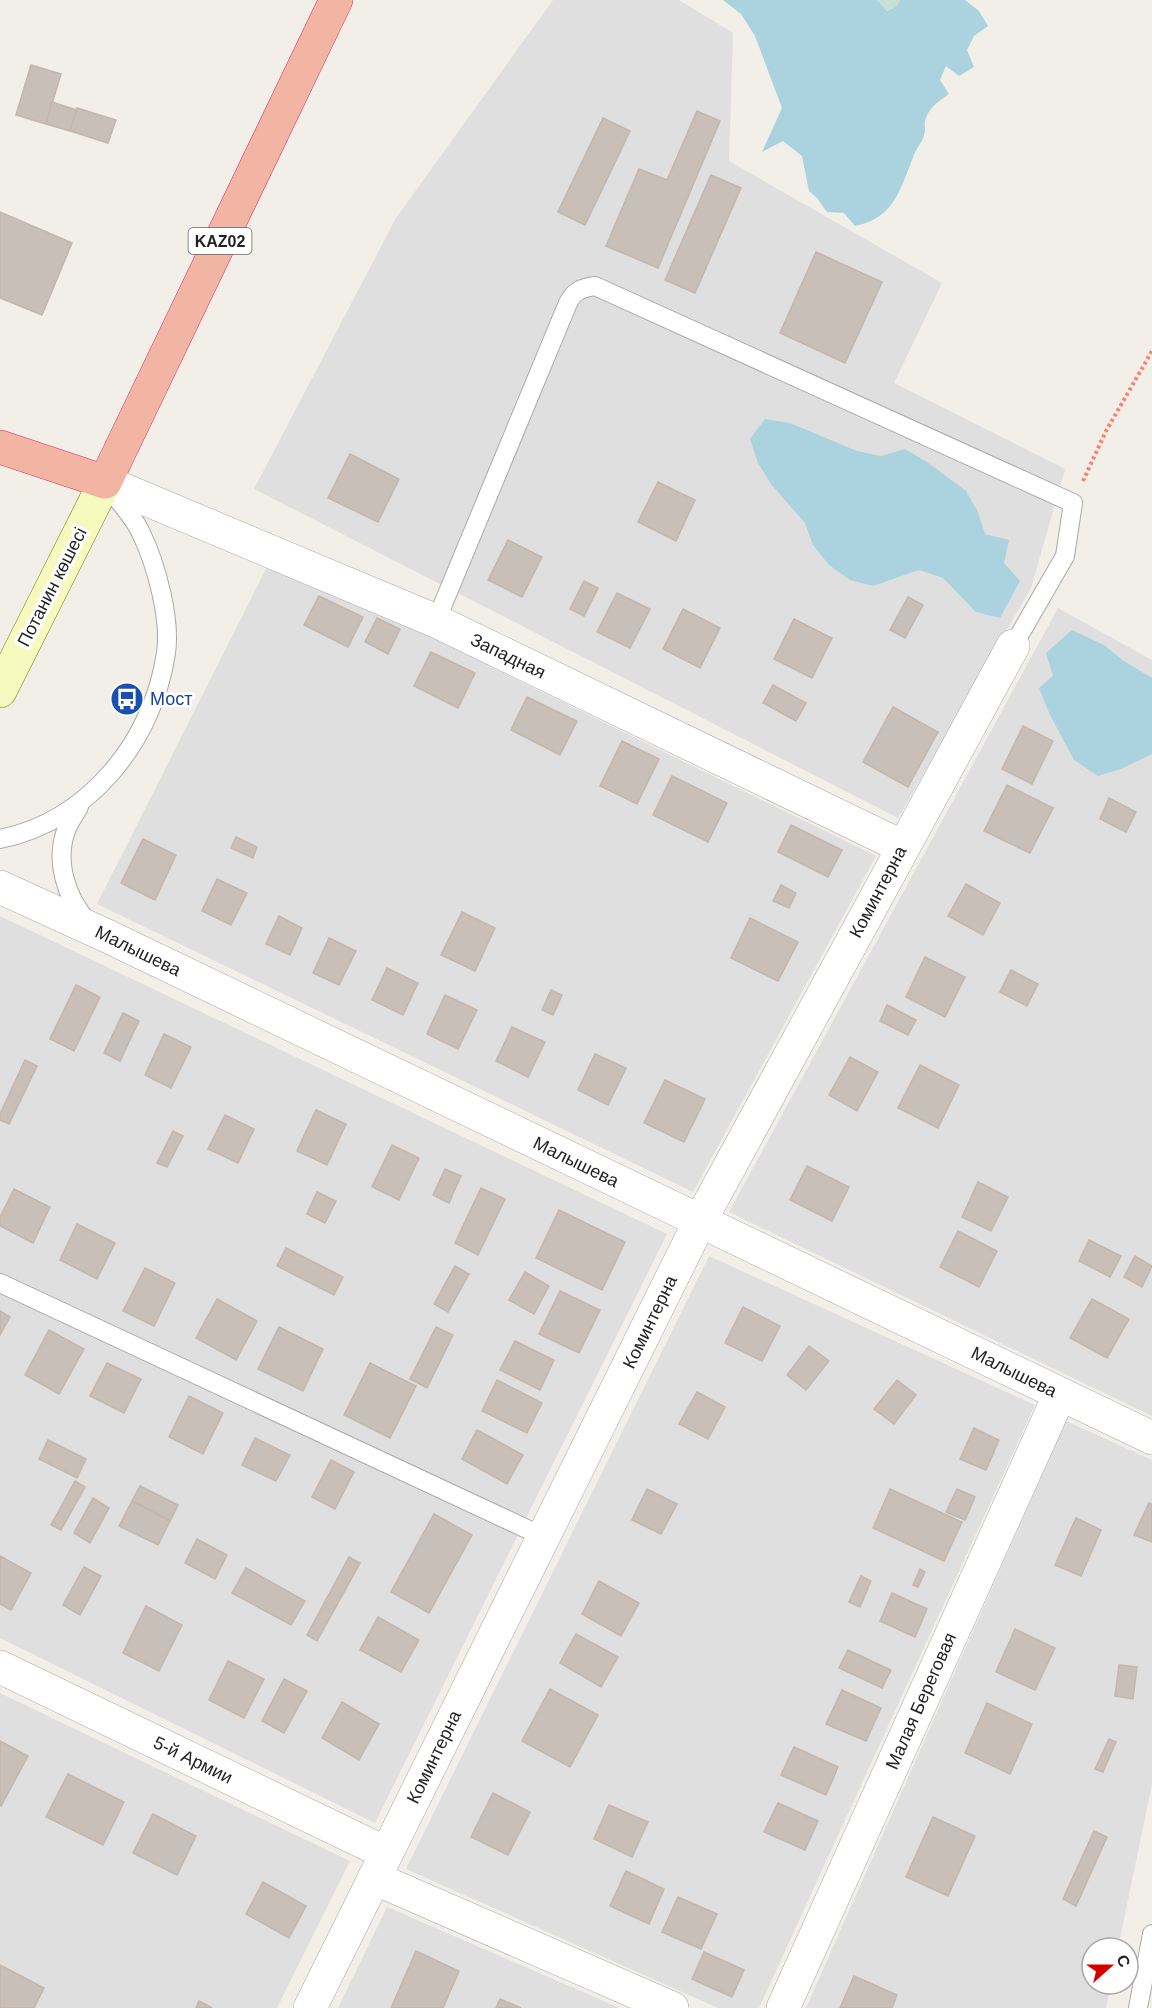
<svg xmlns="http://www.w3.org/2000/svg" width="1152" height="2008" viewBox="0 0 1152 2008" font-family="Arial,sans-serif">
  <rect width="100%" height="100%" fill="#f2efe9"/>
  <g fill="#e0dfdf">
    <polygon points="553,0 679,0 733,33 729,161 942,283 894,383 1065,469 1031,588 898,818 254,489 396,218"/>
    <polygon points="271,559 876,856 693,1192 97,904"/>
    <polygon points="1058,608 1152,660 1152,1416 729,1212"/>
    <polygon points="0,916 667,1234 375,1823 0,1638"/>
    <polygon points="709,1256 1035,1405 759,2008 718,2008 406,1869"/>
    <polygon points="1066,1421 1152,1460 1152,1784 1118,1948 1092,1948 1092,1984 1111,1984 1106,2008 806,2008"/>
    <polygon points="0,1693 350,1861 277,2008 0,2008"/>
    <polygon points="387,1907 620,2008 338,2008"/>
  </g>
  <polygon fill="#c6e0d4" points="877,0 900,0 897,6 886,11"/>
  <g fill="#aad3df">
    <path d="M723,0h154l10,11 10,-5 3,-6h65l14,11 9,15 -14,10 -7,14 7,17 -15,9 -13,-10 -6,14 9,14c-10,7 -21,14 -24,27 -1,4 1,9 -1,14 -1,7 -8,13 -10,20 -14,34 -19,63 -59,71l-11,-13 -17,-1 -10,-14 -8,-7 -7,-35 -19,-15 -21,11 20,-44 -27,-72 -14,-22z"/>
    <polygon points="765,419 790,423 857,451 881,456 905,449 927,462 966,491 978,512 985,534 1009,540 1004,563 1020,581 1000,618 976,612 943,578 919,570 873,586 850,580 829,565 813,545 805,523 771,484 758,463 750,439"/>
    <polygon points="1072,630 1104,645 1124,661 1152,678 1152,754 1121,769 1098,776 1074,760 1050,715 1039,688 1053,676 1046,653"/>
  </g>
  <g fill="#c7bfb8" stroke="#c4b6ab" stroke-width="1.5">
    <polygon points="31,65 61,74 46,124 16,115"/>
    <polygon points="52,102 77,110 70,131 46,124"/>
    <polygon points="77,108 116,120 108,143 70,131"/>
    <polygon points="697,111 720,121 658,268 606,246 639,169 667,180"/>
    <polygon points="603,118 630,131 585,225 558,212"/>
    <polygon points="711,175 741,188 695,293 665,280"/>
    <polygon points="0,212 72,243 42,315 0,298"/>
    <polygon points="816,252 882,282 845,363 780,333"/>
    <polygon points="350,454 399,479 378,522 328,498"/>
    <polygon points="658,482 695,500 676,541 638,522"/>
    <polygon points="508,540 542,557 522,597 488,580"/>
    <polygon points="584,581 598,588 584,616 570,609"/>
    <polygon points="617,593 650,609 630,648 597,632"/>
    <polygon points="319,596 363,617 348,647 304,625"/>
    <polygon points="908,597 923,605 905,638 890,630"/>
    <polygon points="683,609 720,628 700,668 663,649"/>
    <polygon points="377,618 400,629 388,654 365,642"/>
    <polygon points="794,619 832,638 812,678 774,659"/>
    <polygon points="431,652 475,673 458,708 414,686"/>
    <polygon points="773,685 806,703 796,721 763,703"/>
    <polygon points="527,697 577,721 560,755 511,730"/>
    <polygon points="893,707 938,732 908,787 863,762"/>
    <polygon points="1023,726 1053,741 1032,784 1002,769"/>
    <polygon points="622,741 659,759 637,804 600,786"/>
    <polygon points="672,776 727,803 708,842 653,815"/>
    <polygon points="1007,785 1053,808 1030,853 984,831"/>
    <polygon points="1109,798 1136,812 1126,832 1100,819"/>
    <polygon points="791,825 842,850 828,877 778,852"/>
    <polygon points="236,837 257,847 253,858 231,848"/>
    <polygon points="143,839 176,855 155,900 121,883"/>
    <polygon points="217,879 247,893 231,925 202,911"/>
    <polygon points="966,884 1000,903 983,935 948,916"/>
    <polygon points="781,885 796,893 789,908 773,901"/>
    <polygon points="462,912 495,928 475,971 441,955"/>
    <polygon points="279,916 302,928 290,955 266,944"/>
    <polygon points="750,918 798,942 778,981 731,958"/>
    <polygon points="329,938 356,951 339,985 313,973"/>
    <polygon points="925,957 965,977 945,1017 906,997"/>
    <polygon points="387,968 418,983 403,1015 372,1000"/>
    <polygon points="1011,970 1038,984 1027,1006 1000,992"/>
    <polygon points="76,985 100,997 74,1051 50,1039"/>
    <polygon points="551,990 562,995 553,1015 542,1010"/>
    <polygon points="445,995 477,1010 458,1049 427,1034"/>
    <polygon points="887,1005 916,1020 908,1035 880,1021"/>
    <polygon points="123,1013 139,1021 120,1061 104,1053"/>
    <polygon points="512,1027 545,1042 528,1077 496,1061"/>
    <polygon points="164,1034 191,1047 171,1088 145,1075"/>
    <polygon points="595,1054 626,1068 608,1105 578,1090"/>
    <polygon points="850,1057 878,1072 857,1111 829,1095"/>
    <polygon points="25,1060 37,1066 9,1124 0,1120 0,1114"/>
    <polygon points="920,1065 959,1085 938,1128 898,1108"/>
    <polygon points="665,1080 705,1099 684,1142 644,1123"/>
    <polygon points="316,1110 346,1124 327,1165 297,1151"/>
    <polygon points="225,1115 254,1129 238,1163 208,1149"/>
    <polygon points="173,1131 183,1136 167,1167 157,1163"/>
    <polygon points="392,1145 419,1158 399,1200 372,1187"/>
    <polygon points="807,1166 849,1187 832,1221 790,1200"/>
    <polygon points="445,1169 461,1176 449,1203 433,1195"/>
    <polygon points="978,1182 1008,1197 991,1231 962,1217"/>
    <polygon points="481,1188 505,1199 478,1255 455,1243"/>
    <polygon points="14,1189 50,1207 33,1243 0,1226 0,1217"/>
    <polygon points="317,1192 336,1201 325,1223 307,1214"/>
    <polygon points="559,1210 625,1242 602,1290 536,1258"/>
    <polygon points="77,1224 115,1243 97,1279 60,1260"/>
    <polygon points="958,1231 997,1251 979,1287 940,1267"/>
    <polygon points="1089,1240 1121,1256 1110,1277 1079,1261"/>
    <polygon points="286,1248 343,1277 334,1295 277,1266"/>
    <polygon points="1135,1256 1152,1266 1142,1287 1124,1277"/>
    <polygon points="455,1266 469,1274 448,1312 434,1304"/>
    <polygon points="145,1268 175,1283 154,1326 123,1311"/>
    <polygon points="525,1272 549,1286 534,1314 509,1300"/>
    <polygon points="560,1291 600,1310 579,1353 539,1334"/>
    <polygon points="217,1299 257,1321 236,1360 196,1338"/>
    <polygon points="1092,1299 1129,1319 1107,1358 1070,1338"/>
    <polygon points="743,1307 780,1326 762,1361 725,1343"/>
    <polygon points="0,1311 10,1317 0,1335"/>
    <polygon points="279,1327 323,1349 303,1391 258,1369"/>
    <polygon points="436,1327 453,1335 427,1388 410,1379"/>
    <polygon points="49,1330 84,1349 59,1394 25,1375"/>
    <polygon points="515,1341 554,1360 540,1390 500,1370"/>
    <polygon points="809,1346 829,1361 806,1390 787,1375"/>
    <polygon points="107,1363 141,1379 124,1413 90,1396"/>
    <polygon points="370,1363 416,1386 390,1438 344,1415"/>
    <polygon points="497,1380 542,1403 527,1433 482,1411"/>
    <polygon points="897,1380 916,1395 894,1424 874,1409"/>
    <polygon points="697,1392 725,1407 708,1439 679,1424"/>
    <polygon points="189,1396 223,1413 203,1454 169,1437"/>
    <polygon points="974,1428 999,1440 986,1470 960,1459"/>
    <polygon points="477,1430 523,1455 507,1484 462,1459"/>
    <polygon points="255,1438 290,1455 276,1481 242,1465"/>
    <polygon points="48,1440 86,1459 77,1478 39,1459"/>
    <polygon points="331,1460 354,1472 335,1509 312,1497"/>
    <polygon points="75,1481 85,1487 61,1530 51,1525"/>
    <polygon points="140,1486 178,1505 170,1521 132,1501"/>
    <polygon points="647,1489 677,1504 661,1534 632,1520"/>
    <polygon points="890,1489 962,1522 944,1561 873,1528"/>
    <polygon points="957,1489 975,1497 965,1520 946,1512"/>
    <polygon points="93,1498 109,1508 90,1543 74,1533"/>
    <polygon points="132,1501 170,1521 158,1545 119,1526"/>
    <polygon points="1149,1503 1152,1504 1152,1542 1134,1535"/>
    <polygon points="434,1514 472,1535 429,1613 391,1592"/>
    <polygon points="1076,1518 1101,1530 1081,1576 1055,1565"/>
    <polygon points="197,1539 227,1555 215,1579 185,1563"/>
    <polygon points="0,1556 31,1573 11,1610 0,1604"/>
    <polygon points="349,1557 360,1563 317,1641 307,1635"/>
    <polygon points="84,1567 101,1576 80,1615 63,1605"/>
    <polygon points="246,1568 305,1601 291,1625 232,1593"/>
    <polygon points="920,1569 925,1572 918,1587 913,1585"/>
    <polygon points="861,1576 871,1581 860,1607 849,1602"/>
    <polygon points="599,1581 639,1603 621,1636 582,1614"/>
    <polygon points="892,1593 927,1609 915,1637 880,1621"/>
    <polygon points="146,1606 182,1625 159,1671 123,1653"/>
    <polygon points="378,1617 419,1640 401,1672 360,1650"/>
    <polygon points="1015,1629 1055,1648 1035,1690 996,1672"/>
    <polygon points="576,1634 618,1657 601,1687 560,1663"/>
    <polygon points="848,1650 891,1670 882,1688 839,1668"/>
    <polygon points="228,1661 264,1679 244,1718 209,1700"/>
    <polygon points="1119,1665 1137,1667 1133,1699 1115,1696"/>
    <polygon points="284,1679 307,1691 284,1733 262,1721"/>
    <polygon points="550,1689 598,1715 570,1767 522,1741"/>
    <polygon points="842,1690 881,1708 866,1741 826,1724"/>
    <polygon points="342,1702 379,1724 359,1760 322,1738"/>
    <polygon points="987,1703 1032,1724 1010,1774 965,1753"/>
    <polygon points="1109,1739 1116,1742 1103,1772 1095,1769"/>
    <polygon points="0,1741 28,1756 1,1806 0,1805"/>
    <polygon points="794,1747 838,1767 826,1795 781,1775"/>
    <polygon points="68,1774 124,1802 103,1845 46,1817"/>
    <polygon points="493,1793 530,1812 508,1855 471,1837"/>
    <polygon points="778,1803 818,1821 805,1850 764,1832"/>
    <polygon points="609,1805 648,1822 632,1857 594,1839"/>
    <polygon points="153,1814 196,1836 177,1875 133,1853"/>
    <polygon points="933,1817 975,1836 948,1896 906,1877"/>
    <polygon points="1094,1831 1107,1837 1076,1906 1063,1899"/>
    <polygon points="626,1871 664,1889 649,1924 610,1906"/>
    <polygon points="263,1882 306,1906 289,1938 246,1914"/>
    <polygon points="678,1897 717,1914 701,1949 662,1932"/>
    <polygon points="416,1951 459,1971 443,2008 391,2008"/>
    <polygon points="704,1952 744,1970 732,1997 692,1979"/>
    <polygon points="0,1965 44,1988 34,2008 0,2008"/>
    <polygon points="854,1976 897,1995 892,2008 840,2008"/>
    <polygon points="500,1999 521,2008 496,2008"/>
    <polygon points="199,2001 212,2008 196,2008"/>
  </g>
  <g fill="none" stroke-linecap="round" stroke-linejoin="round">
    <g stroke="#a9a9a9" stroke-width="20">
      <g id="service">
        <path d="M436,621l132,-318c6,-12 13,-15 27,-17l478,217 -8,53 -52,90"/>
        <path d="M79,807c-4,7 -9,14 -12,21 -13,32 -1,70 21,94"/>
        <path d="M0,839c89,-18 153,-98 166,-186 5,-35 -10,-89 -25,-120 -7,-16 -22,-31 -32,-45"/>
        <polyline points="0,1283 544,1537"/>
        <polyline points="1138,2008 1152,1934"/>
      </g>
    </g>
    <g stroke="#a9a9a9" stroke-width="34">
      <g id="minor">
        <polyline points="105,482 436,621 903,847"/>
        <polyline points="0,887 107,936 1152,1438"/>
        <polyline points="0,1667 386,1853"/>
        <polyline points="374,1878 672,2008"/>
        <polyline points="310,2008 700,1221 1013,646"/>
        <polyline points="783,2008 1060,1394"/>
      </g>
    </g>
    <g stroke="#707d05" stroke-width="34">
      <polyline id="secondary" points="0,691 105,482"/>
    </g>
    <g stroke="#dc2a67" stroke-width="34">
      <polyline id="trunk" points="0,447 105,482 336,0"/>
    </g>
    <polyline stroke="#fa8072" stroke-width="4" stroke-dasharray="3 3" stroke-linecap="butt" points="1083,481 1106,431 1152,351"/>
    <use href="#service" stroke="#fff" stroke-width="18"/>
    <use href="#minor" stroke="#fff" stroke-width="33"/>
    <use href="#secondary" stroke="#f7fabf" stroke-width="33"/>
    <use href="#trunk" stroke="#f2b4a3" stroke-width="33"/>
  </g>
  <defs>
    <g id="bus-disc" transform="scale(1.725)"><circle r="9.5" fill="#1a4fb4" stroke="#fff"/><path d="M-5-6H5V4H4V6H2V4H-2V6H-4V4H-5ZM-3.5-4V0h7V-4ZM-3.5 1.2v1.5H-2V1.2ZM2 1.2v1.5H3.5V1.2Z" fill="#fff"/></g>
  </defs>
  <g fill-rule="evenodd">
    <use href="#bus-disc" x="127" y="699"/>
  </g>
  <g text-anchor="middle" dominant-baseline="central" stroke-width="6" stroke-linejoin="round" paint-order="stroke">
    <rect fill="#fff" stroke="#646464" stroke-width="1.5" x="188.5" y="228" width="63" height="26" rx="4.5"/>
    <g font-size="16" font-weight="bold" fill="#222">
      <text x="220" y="241">KAZ02</text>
    </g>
    <g font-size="18" fill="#222" stroke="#fff">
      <text transform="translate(52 587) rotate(-63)">Потанин көшесі</text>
      <text transform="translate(508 656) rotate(26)">Западная</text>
      <text transform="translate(878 892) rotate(-62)">Коминтерна</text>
      <text transform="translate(138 951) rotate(26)">Малышева</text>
      <text transform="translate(576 1162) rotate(26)">Малышева</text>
      <text transform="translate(650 1322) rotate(-64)">Коминтерна</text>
      <text transform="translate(1014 1372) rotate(26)">Малышева</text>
      <text transform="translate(921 1701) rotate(-66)">Малая Береговая</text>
      <text transform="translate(434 1757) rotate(-64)">Коминтерна</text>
      <text transform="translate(193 1760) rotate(26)">5-й Армии</text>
    </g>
    <g font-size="18" fill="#164399" stroke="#fff" text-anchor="start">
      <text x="150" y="699">Мост</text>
    </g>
  </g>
  <g transform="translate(1110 1966) rotate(69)"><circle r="28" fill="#ffffff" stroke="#a7a7a7" stroke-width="1.5"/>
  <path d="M0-4.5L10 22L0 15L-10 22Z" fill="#d40000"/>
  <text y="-9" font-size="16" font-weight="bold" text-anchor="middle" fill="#222222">С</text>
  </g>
</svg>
